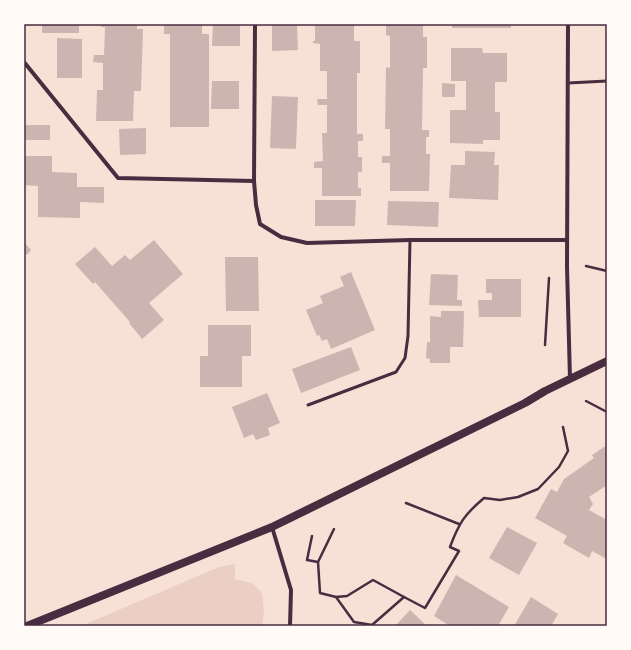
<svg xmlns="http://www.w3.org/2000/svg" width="631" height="650" viewBox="0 0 631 650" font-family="Mulish,sans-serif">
  <rect width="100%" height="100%" fill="#f7e1d7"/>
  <polygon fill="#ebcfc5" points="235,564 235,579 252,583 262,593 264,610 262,626 81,626 219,567"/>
  <g fill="#ccb4b1">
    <rect x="42" y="24" width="37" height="9"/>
    <polygon points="101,24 137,24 137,29 143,29 141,91 134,91 133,121 96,121 97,90 103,90 103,63 93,62 94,55 104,55 105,27 101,27"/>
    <polygon points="164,24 202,24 202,34 209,34 209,127 170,127 170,34 164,34"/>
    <polygon points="213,24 240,24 240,46 212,46"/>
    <polygon points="272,24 297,24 298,50 272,51"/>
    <polygon points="315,24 354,24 354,41 360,41 360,73 357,73 357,134 363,134 363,141 358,141 358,157 362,157 362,172 358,172 358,188 361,188 361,196 322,196 322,168 314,168 314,162 323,161 322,133 327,133 327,105 318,105 317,99 327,99 327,71 320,71 320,44 313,43 313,41 315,41"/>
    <polygon points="386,24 423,24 423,37 427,37 427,68 423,68 422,130 429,130 429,137 426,137 426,154 430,154 429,191 390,191 390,163 382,163 382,156 390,156 390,129 385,129 386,67 390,68 390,36 386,35"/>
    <rect x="452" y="24" width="59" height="4"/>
    <polygon points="57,38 82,39 82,78 57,78"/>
    <polygon points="451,48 482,48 483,53 507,53 507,82 495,82 495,112 500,112 500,140 483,140 483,144 450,143 450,110 466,110 466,81 451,81"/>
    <polygon points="212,81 239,81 239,109 211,109"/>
    <polygon points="442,83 455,84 455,97 442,97"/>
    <polygon points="272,96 298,97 296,149 270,148"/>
    <rect x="24" y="125" width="26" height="15"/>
    <polygon points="146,128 146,154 120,155 119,129"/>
    <polygon points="465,151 495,152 494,165 499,165 498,200 449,198 451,165 465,165"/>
    <polygon points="24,156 52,156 52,172 77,173 77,187 104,187 104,203 80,202 80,218 38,217 38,186 24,185"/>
    <polygon points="315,200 356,200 355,226 315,226"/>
    <polygon points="388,201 439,202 438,227 387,225"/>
    <polygon points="154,240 183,274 149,303 164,320 142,339 129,323 130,322 95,282 93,284 75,264 95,247 112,266 125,255 130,260"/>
    <polygon points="24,242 31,250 27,255 24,252"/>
    <polygon points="225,257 258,257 259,311 226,311"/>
    <polygon points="351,272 375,330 331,349 327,339 322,341 319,335 317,336 306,310 323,303 320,296 344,286 340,277"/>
    <polygon points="431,274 458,275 457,300 462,300 462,306 429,305"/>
    <polygon points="486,279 521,279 521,317 479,317 478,300 492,300 492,293 486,293"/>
    <polygon points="441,311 464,311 463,347 450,347 450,363 430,363 430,359 426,358 427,342 430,342 430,316 441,317"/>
    <polygon points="208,325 251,325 251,356 242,356 242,387 200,387 200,356 208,356"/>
    <polygon points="351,347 360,370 301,393 292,369"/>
    <polygon points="267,393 280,423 268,428 270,435 256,440 253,434 244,438 232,407"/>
    <polygon points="607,445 607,485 589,497 593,504 589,510 607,520 607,559 592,551 589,558 563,543 567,536 535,518 551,489 557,492 564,479 594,458 592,455"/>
    <polygon points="507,527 537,543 519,575 489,558"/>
    <polygon points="456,575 509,607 498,626 479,626 476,624 475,626 450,626 434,616"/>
    <polygon points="531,597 558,614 551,626 514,626"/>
    <polygon points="410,610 427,626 395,626"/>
  </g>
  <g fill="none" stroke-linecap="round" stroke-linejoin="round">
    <g stroke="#4a2c40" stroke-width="2.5">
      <polyline points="586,266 607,271"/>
      <polyline points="545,345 549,278"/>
      <polyline points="586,401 607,412"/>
      <polyline points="406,503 459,524"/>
      <path d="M312,536l-5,24 11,2 2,31 16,4 18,25 18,3 32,-28 21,11 34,-57 -9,-4c9,-24 14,-32 34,-49l16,2 18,-3 20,-8 21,-22 9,-16 -5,-24"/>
      <polyline points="318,562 334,529"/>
      <polyline points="336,597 347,596 373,580 404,597"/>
    </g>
    <g stroke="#4a2c40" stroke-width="3">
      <polyline points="568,83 607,81"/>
      <polyline points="308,405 396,372 405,358 408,336 410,240"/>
    </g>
    <g stroke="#4a2c40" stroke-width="4">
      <polyline points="255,24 254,181 256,205 260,224 281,237 307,243 410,240 567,240"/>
      <polyline points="568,24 567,267 570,379"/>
      <polyline points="24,62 118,178 254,181"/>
      <polyline points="272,527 291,590 290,626"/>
    </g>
    <polyline stroke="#4a2c40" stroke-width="8" points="27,626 272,527 525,403 545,391 607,361"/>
  </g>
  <rect width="631" height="650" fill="none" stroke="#fffaf5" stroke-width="50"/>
  <rect x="25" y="25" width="581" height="600" fill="none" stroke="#4a2c40" stroke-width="1.5"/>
</svg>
